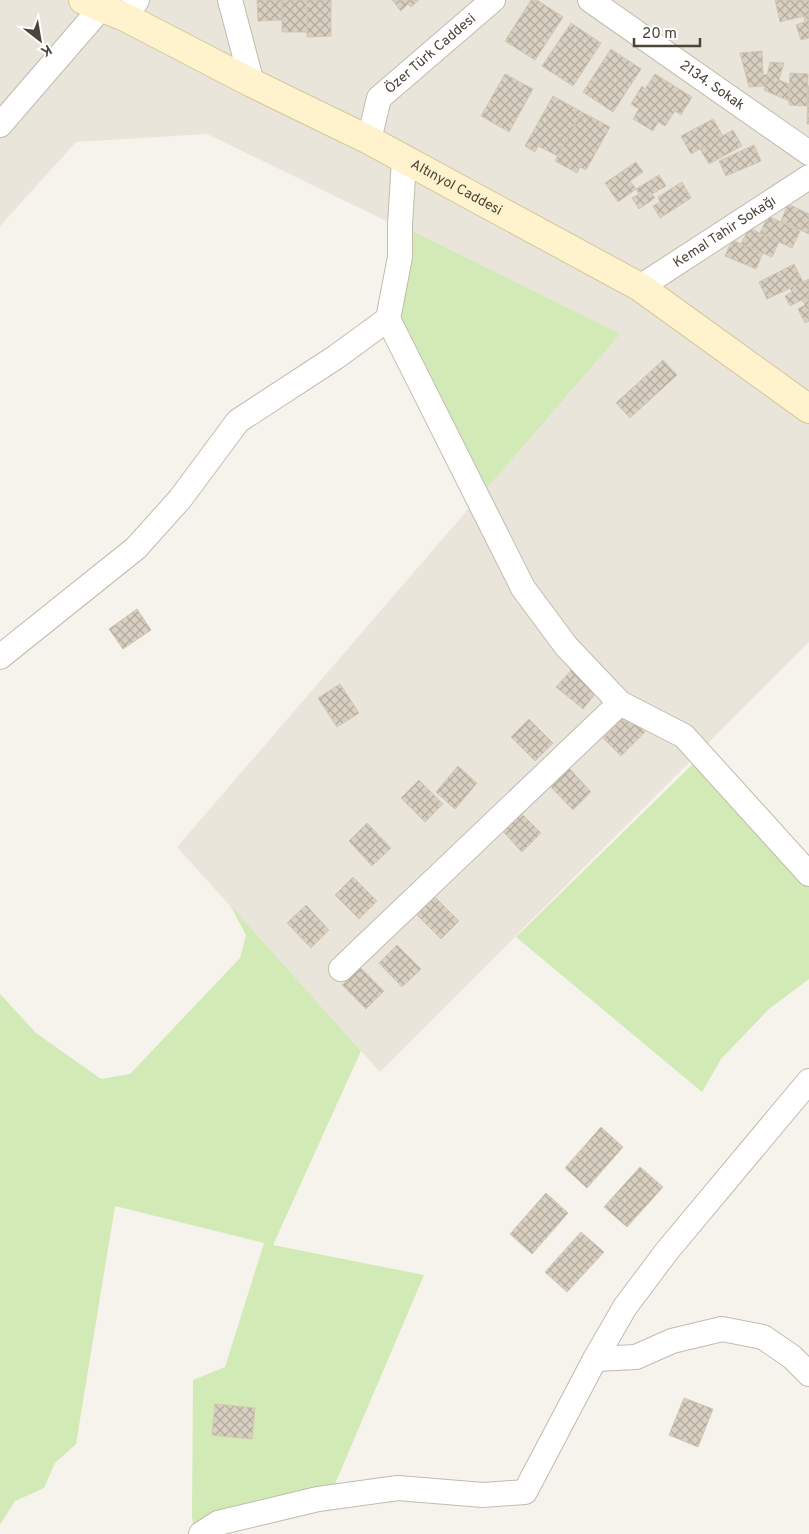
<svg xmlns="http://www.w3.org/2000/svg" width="809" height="1534" viewBox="0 0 809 1534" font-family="Overpass,sans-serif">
  <defs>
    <pattern id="building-cross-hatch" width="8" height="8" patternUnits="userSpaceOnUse" patternTransform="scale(1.25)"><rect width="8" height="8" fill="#d8cfc1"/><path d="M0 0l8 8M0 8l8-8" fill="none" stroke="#b1aa9e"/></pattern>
  </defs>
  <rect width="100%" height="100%" fill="#f6f3ec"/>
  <polygon fill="#eae5da" points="0,0 809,0 809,642 380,1072 177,847 619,334 207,134 76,142 0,226"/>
  <g fill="#d2eab5">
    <polygon points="400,225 620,334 479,497 388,319"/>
    <polygon points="702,755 809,885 809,979 769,1009 721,1059 702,1092 516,937"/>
    <polygon points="230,905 361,1051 273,1245 424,1275 329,1498 195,1534 192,1518 193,1380 225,1367 264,1243 115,1206 76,1444 55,1463 44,1488 15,1501 0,1525 0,994 36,1033 101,1079 130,1074 240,958 246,935"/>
  </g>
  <g fill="url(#building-cross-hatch)" stroke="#d3c7b4">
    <polygon points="257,0 282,0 282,20 258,21"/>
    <polygon points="282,0 306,0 307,32 282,32"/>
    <polygon points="307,0 331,0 331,36 307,37"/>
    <polygon points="392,0 419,0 411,7 408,4 401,11"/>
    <polygon points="531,0 537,0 563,17 535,60 505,41"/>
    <polygon points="775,0 809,0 809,15 780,22"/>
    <polygon points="809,15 809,38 801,40 796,25 805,22 804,17"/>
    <polygon points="571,23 601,43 573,86 542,66"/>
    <polygon points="611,49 641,69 613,112 583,92"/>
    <polygon points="762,51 763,75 768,74 765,86 749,87 740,53"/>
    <polygon points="770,62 784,63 779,80 789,84 789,101 764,90"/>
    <polygon points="790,73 808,74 807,106 789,105"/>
    <polygon points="505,74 533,89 509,132 481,116"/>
    <polygon points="655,74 692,97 681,115 675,111 665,126 658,122 653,131 633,119 639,109 631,104 642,86 645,89"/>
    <polygon points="808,86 809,86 809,124 807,124"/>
    <polygon points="553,96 582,112 558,156 538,146 535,152 525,146"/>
    <polygon points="582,112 610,127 586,170 580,167 577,173 555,161"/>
    <polygon points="713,119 723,136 691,154 681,136"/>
    <polygon points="733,130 742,146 709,164 700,149"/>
    <polygon points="754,145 761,161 726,176 719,161"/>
    <polygon points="636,162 643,172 630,181 636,189 618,202 605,183"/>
    <polygon points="659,175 666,186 652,194 655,198 639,209 632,198 639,194 636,189"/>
    <polygon points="682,182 691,198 660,218 653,206 660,202 658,197"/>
    <polygon points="788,204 809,214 809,234 781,221"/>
    <polygon points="768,216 800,231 792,248 760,233"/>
    <polygon points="749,228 779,242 772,257 741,244"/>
    <polygon points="732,240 763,253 756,269 725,256"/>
    <polygon points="794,264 803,282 767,299 759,282"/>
    <polygon points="809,279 809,296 790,306 785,296 792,292 790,288"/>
    <polygon points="809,296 809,321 805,323 798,309 805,305 802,300"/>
    <polygon points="663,360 677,375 630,418 616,403"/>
    <polygon points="137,609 151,630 123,649 109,629"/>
    <polygon points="573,668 599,689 583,709 556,687"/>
    <polygon points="340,684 359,713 337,727 318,698"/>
    <polygon points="627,714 645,732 621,756 603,738"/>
    <polygon points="529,719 553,743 535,761 511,737"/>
    <polygon points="458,766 477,783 455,809 436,792"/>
    <polygon points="568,767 591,792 573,810 549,785"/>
    <polygon points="419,780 443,804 425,822 401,798"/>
    <polygon points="517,809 541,833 522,852 499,827"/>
    <polygon points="367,823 391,848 372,866 349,841"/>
    <polygon points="353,877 377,901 359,919 335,895"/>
    <polygon points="435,897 459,921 441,939 417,915"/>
    <polygon points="306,905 329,930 311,948 287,923"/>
    <polygon points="397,945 421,969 402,987 379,963"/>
    <polygon points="360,967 384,991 366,1009 342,985"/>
    <polygon points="601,1127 623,1147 587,1188 565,1168"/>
    <polygon points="640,1167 663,1187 627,1227 604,1207"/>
    <polygon points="546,1193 568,1213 532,1254 510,1234"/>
    <polygon points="581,1232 604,1252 567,1292 545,1272"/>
    <polygon points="684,1398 713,1409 698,1447 669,1435"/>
    <polygon points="215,1404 255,1408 252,1439 212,1435"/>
  </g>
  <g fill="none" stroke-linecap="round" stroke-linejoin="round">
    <g stroke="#c2bbae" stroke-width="26">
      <g id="minor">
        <polyline points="230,0 252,83"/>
        <path id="s1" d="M590,0l219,153"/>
        <polyline points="125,17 137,0"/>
        <polyline points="0,125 101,8"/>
        <path id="s2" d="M369,140l10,-42 114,-98"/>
        <path id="s3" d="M640,287l169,-110"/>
        <polyline points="388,319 523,588 566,646 620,703 684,736 809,874"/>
        <polyline points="0,657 136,548 180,499 238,421 336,357 388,319 400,257 400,225 404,160"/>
        <polyline points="341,969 620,703"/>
        <polyline points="595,1359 636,1357 672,1341 722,1329 763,1337 792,1357 809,1374"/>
        <polyline points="201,1534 218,1523 318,1499 398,1488 483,1495 525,1492 595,1359 625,1307 667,1251 809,1081"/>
      </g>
    </g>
    <g stroke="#d6c79b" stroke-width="30">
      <g id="secondary">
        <path id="s4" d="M83,0l42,17 127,66 117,57 271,147 169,122"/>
      </g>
    </g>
    <use href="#minor" stroke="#fff" stroke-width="24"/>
    <use href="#secondary" stroke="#fff3cd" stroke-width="28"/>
  </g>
  <g text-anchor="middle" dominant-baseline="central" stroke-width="4" stroke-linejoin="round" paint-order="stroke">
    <g font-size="14" fill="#4b4439" stroke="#fff">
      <text stroke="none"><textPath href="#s2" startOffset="111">Özer Türk Caddesi</textPath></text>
      <text stroke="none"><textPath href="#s1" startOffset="149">2134. Sokak</textPath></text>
      <text stroke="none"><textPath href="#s4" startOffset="418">Altınyol Caddesi</textPath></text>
      <text stroke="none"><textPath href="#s3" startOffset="101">Kemal Tahir Sokağı</textPath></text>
    </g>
  </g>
  <g transform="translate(40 40) rotate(149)" stroke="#ffffff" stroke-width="4" paint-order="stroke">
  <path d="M0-4L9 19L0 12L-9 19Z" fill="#4b4439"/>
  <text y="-8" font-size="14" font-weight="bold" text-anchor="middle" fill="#4b4439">K</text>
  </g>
  <path d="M634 38v8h66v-8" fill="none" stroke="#4b4439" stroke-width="2.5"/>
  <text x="642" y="38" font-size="15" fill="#4b4439" stroke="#ffffff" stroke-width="4" paint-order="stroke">20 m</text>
</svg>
